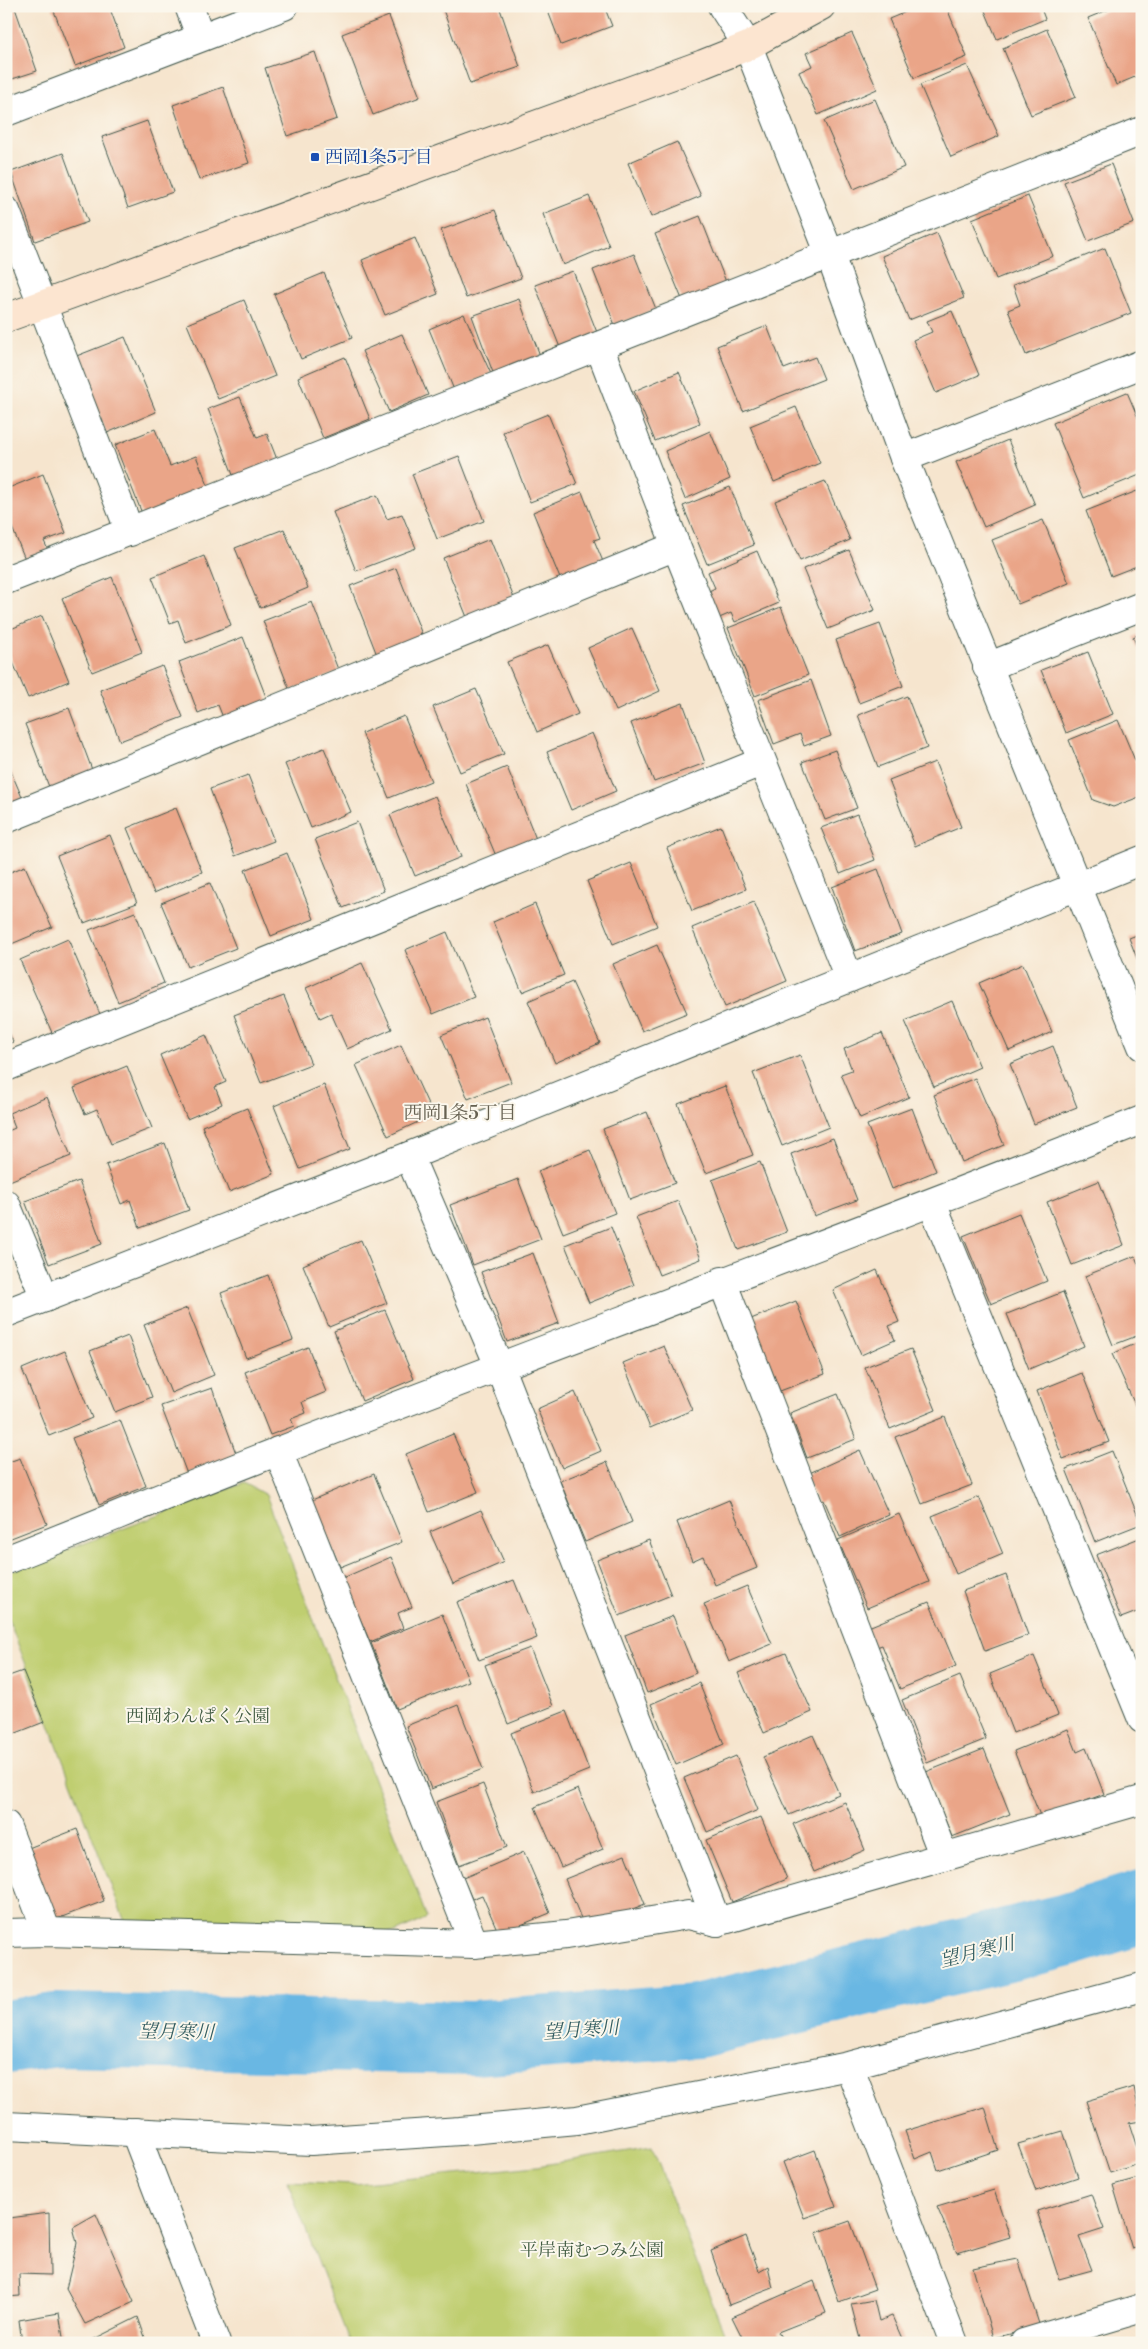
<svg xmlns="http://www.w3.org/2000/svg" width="1148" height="2349" viewBox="0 0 1148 2349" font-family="'Libre Bodoni','Noto Serif JP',serif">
  <rect width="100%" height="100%" fill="#fbf7ec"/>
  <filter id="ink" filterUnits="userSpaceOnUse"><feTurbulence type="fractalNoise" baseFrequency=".02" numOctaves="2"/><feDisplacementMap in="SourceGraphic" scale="10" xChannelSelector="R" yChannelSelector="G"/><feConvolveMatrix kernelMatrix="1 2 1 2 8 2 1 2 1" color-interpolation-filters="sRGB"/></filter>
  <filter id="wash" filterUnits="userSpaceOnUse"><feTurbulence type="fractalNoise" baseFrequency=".0096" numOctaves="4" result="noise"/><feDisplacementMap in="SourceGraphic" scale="20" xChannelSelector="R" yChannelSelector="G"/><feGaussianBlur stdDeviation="1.12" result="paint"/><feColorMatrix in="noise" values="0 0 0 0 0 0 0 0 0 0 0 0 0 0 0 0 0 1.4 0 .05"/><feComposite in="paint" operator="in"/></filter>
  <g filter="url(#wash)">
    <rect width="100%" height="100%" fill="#f6e5ce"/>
    <g fill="#bfce70" stroke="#6f8652">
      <polygon points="244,1483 266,1495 427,1918 395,1933 132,1940 6,1613 6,1573"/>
      <polygon points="652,2147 728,2343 350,2343 287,2181 353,2184 537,2166"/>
    </g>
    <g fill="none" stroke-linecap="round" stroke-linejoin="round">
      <polyline stroke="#69b7e3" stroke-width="74" points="6,2037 56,2030 473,2038 697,2021 1064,1931 1142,1907"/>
    </g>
    <g id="blocks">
      <g fill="#eaa588">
        <polygon points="52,6 109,6 124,47 75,66"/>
        <polygon points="499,6 520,67 470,84 442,7"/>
        <polygon points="546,6 604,6 612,26 561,45"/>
        <polygon points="920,6 946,6 967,57 914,78 889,19"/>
        <polygon points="983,6 1040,6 1045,19 997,39"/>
        <polygon points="1117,6 1142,6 1142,74 1116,85 1088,18"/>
        <polygon points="15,8 37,71 6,81 6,11"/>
        <polygon points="389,16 420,97 373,115 342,34"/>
        <polygon points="1047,29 1076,97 1031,115 1003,48"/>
        <polygon points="852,33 877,89 818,115 799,72 812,66 806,53"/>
        <polygon points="315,52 337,119 287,136 265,68"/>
        <polygon points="967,65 999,136 951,157 920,85"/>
        <polygon points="223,87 249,163 199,180 173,105"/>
        <polygon points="875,99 904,167 854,189 824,121"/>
        <polygon points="147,121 173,192 128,208 102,137"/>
        <polygon points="677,142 701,196 651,217 628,163"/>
        <polygon points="63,153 88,222 35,241 11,172"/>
        <polygon points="1111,164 1134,223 1088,241 1064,182"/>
        <polygon points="589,196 609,246 563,265 543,214"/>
        <polygon points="1028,196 1053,256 996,279 972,219"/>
        <polygon points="495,210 521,278 466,298 441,230"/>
        <polygon points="700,216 728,287 684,304 655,234"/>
        <polygon points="937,233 964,298 909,320 882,256"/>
        <polygon points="415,238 438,294 385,315 362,260"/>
        <polygon points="1105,248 1131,313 1026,355 1008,310 1020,305 1013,285"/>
        <polygon points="634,254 656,309 615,325 593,270"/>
        <polygon points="573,271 598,335 561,350 535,285"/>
        <polygon points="324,273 352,338 301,359 274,294"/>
        <polygon points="519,299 542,361 495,378 472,316"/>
        <polygon points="244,300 275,376 218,399 187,324"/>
        <polygon points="952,311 979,375 936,393 913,340 932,332 927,321"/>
        <polygon points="464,314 491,374 454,390 429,329"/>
        <polygon points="767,326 784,369 815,357 824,379 743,411 717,346"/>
        <polygon points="402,334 428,395 389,412 362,351"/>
        <polygon points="125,337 156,412 107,433 74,357"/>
        <polygon points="345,357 370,419 323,438 298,377"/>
        <polygon points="679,372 700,423 655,441 634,391"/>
        <polygon points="1127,392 1142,427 1142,474 1084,498 1053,423"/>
        <polygon points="240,397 257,438 267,434 282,472 238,488 208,409"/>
        <polygon points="796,407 820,463 774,482 750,426"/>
        <polygon points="548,414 577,484 530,502 503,432"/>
        <polygon points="155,429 170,466 196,456 212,495 145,521 115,445"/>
        <polygon points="710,431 730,479 685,499 665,451"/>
        <polygon points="1008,440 1035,505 984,527 956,462"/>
        <polygon points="459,456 484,521 437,539 412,474"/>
        <polygon points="43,474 66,533 44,541 48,550 25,559 6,513 6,489"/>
        <polygon points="825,481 850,540 800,561 775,501"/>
        <polygon points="730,487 754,545 707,564 683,506"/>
        <polygon points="1137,491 1142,502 1142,564 1111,576 1086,511"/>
        <polygon points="582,492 600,538 594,540 604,564 561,581 533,512"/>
        <polygon points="377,495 387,519 402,514 416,548 356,571 333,512"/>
        <polygon points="1043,520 1069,583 1018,604 992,540"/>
        <polygon points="284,529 308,588 260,608 235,548"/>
        <polygon points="490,539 516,603 469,622 443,558"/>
        <polygon points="849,550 875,610 828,629 803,569"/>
        <polygon points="757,551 779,603 735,622 731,613 717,619 705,593 715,588 708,572"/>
        <polygon points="204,556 231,625 186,643 178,620 170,623 152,577"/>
        <polygon points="396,568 423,637 377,655 350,586"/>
        <polygon points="112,577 142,652 92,672 62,598"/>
        <polygon points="312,602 339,672 290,691 263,621"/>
        <polygon points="781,607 808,675 755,696 728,628"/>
        <polygon points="42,616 69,681 28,698 6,646 6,631"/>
        <polygon points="880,624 903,686 859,703 836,640"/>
        <polygon points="632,628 660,691 616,711 588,648"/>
        <polygon points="1142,633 1142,658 1133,637"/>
        <polygon points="243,637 268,702 224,720 218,705 198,713 179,662"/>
        <polygon points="548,645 578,714 537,732 507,662"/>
        <polygon points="1088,652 1113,714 1066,733 1041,670"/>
        <polygon points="162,666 183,717 120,741 100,690"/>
        <polygon points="811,680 831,736 804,746 800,734 774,744 758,700"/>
        <polygon points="476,689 504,754 460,772 433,707"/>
        <polygon points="907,696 927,748 878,767 858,715"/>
        <polygon points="683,703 705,763 654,782 631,723"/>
        <polygon points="69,708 94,775 51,792 25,724"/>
        <polygon points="404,716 431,781 389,798 362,733"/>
        <polygon points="1118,720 1142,777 1142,796 1113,807 1093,800 1069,740"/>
        <polygon points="592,733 616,791 571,810 547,752"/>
        <polygon points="324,748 351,812 311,828 285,764"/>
        <polygon points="835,750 857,808 825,820 802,762"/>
        <polygon points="6,760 24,802 6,809"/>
        <polygon points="935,762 961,827 915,846 889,780"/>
        <polygon points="507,767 536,839 496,856 466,784"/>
        <polygon points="248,775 274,841 235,856 210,789"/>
        <polygon points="435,796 461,857 415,876 390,815"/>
        <polygon points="176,808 202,872 154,893 127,828"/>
        <polygon points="857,814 875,860 840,874 821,828"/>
        <polygon points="357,822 384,891 343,908 315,839"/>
        <polygon points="721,826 746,889 692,911 667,848"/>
        <polygon points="110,835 137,903 84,923 57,856"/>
        <polygon points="287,853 314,919 271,936 245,870"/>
        <polygon points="631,863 657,926 613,944 587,881"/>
        <polygon points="25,866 52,927 9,945 6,940 6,874"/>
        <polygon points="878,869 902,934 855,951 832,887"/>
        <polygon points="210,883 236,948 188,967 161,903"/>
        <polygon points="754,902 787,981 725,1007 692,928"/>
        <polygon points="535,904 564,975 522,992 493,922"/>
        <polygon points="135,912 164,983 118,1002 89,930"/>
        <polygon points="447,932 474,997 433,1014 405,950"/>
        <polygon points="1142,933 1142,971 1129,938"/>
        <polygon points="68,939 100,1014 53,1035 20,960"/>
        <polygon points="657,945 687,1013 642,1031 613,964"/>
        <polygon points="362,963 392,1029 347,1049 331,1013 320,1018 306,988"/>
        <polygon points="1023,964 1052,1032 1009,1051 979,983"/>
        <polygon points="572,982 600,1043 555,1063 528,1001"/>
        <polygon points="284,996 311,1064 261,1083 234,1015"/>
        <polygon points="952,1001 980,1067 934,1087 905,1021"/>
        <polygon points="485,1017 511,1082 468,1099 441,1035"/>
        <polygon points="6,1026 13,1042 6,1045"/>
        <polygon points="882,1033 909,1097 860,1118 841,1074 852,1070 844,1049"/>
        <polygon points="206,1035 226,1082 215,1087 222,1104 187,1119 160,1055"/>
        <polygon points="401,1045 433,1115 388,1136 356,1065"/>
        <polygon points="1053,1046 1077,1107 1034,1124 1010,1064"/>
        <polygon points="800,1055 829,1127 782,1146 753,1073"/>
        <polygon points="127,1066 152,1128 111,1144 97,1109 85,1114 74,1088"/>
        <polygon points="975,1078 1004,1145 962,1162 934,1095"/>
        <polygon points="324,1085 350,1149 300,1169 274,1106"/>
        <polygon points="725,1086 753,1155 706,1173 678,1104"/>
        <polygon points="47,1097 71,1156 7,1182 6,1132 15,1128 9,1113"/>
        <polygon points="247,1108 274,1174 229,1192 202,1126"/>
        <polygon points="912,1108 936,1171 892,1189 867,1125"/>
        <polygon points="647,1112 675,1183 630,1200 603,1129"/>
        <polygon points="833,1138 857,1200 814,1216 791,1154"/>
        <polygon points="165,1143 189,1210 140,1228 130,1200 121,1204 106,1165"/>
        <polygon points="590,1150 615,1213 563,1233 538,1171"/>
        <polygon points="760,1162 787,1232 738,1250 712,1180"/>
        <polygon points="518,1179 541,1239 473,1265 450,1205"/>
        <polygon points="79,1181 102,1244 49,1264 25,1201"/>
        <polygon points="1099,1181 1124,1245 1072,1265 1047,1202"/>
        <polygon points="678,1201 701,1259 659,1275 636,1217"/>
        <polygon points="1019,1213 1047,1281 991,1304 963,1236"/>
        <polygon points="611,1227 634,1285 589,1303 565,1245"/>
        <polygon points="361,1240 387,1303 329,1327 303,1265"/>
        <polygon points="533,1253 559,1323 507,1342 481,1272"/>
        <polygon points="1135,1256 1142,1274 1142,1334 1113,1345 1085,1276"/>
        <polygon points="877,1270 899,1322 889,1326 895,1340 861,1355 833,1290"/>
        <polygon points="268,1275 293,1340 246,1358 221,1293"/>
        <polygon points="1063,1292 1084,1346 1029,1369 1007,1314"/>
        <polygon points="796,1301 825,1374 780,1391 751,1319"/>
        <polygon points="187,1308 214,1375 171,1393 144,1325"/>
        <polygon points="385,1310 414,1379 362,1401 334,1331"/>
        <polygon points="128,1336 152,1397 115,1412 90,1351"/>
        <polygon points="1142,1341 1142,1416 1140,1416 1112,1354"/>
        <polygon points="664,1346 692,1410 650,1428 623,1363"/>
        <polygon points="308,1347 326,1392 302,1402 306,1413 291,1419 294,1426 270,1435 245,1372"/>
        <polygon points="911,1349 936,1410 890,1429 865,1367"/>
        <polygon points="65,1351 92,1418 49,1436 22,1369"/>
        <polygon points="1082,1373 1109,1442 1063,1459 1037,1391"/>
        <polygon points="212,1388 237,1456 187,1474 161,1406"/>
        <polygon points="575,1392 601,1451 562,1468 537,1409"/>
        <polygon points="838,1394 856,1439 807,1458 790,1413"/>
        <polygon points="945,1417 972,1485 922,1504 895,1437"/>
        <polygon points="120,1420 146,1486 99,1505 72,1438"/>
        <polygon points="453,1434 478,1492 429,1512 406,1454"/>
        <polygon points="860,1450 889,1515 840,1537 824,1500 818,1503 805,1475"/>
        <polygon points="1112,1451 1141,1524 1095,1542 1066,1469"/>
        <polygon points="20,1458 47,1524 6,1540 6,1463"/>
        <polygon points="607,1462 632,1522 585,1542 560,1481"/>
        <polygon points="374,1474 402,1542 340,1567 312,1500"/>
        <polygon points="979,1497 1003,1554 956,1574 932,1516"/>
        <polygon points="729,1500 757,1568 715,1585 703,1556 692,1561 677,1522"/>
        <polygon points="481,1510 504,1562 453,1584 430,1532"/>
        <polygon points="899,1514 929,1582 867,1608 838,1540"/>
        <polygon points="1142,1537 1142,1610 1121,1618 1096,1555"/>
        <polygon points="649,1540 671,1595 619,1616 597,1560"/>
        <polygon points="391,1557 412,1607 398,1613 403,1628 370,1642 343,1578"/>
        <polygon points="1006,1575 1028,1635 985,1651 963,1591"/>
        <polygon points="514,1580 537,1638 479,1660 457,1602"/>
        <polygon points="747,1586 772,1644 729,1662 704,1604"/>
        <polygon points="929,1602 956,1666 900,1689 882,1645 874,1648 866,1628"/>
        <polygon points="442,1614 469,1681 397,1709 371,1643"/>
        <polygon points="673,1616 696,1673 647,1693 625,1635"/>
        <polygon points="530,1648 553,1706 508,1724 485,1665"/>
        <polygon points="786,1653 812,1712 764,1733 738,1673"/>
        <polygon points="1034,1656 1058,1715 1013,1733 990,1674"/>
        <polygon points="23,1671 44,1722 6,1737 6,1677"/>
        <polygon points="960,1676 986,1739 927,1763 902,1700"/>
        <polygon points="699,1683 724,1744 676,1765 651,1704"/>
        <polygon points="458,1705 483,1769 431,1789 406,1726"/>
        <polygon points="566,1711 589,1770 534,1792 511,1733"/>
        <polygon points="1068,1729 1077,1752 1086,1748 1104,1794 1041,1818 1014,1751"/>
        <polygon points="813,1735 839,1794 789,1815 763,1757"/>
        <polygon points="984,1749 1010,1814 952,1837 926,1772"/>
        <polygon points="736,1756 758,1810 707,1832 684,1778"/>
        <polygon points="483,1784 507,1847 459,1865 436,1802"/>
        <polygon points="578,1789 603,1849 561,1867 535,1807"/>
        <polygon points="845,1802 865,1850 814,1872 793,1824"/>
        <polygon points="761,1817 787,1879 732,1902 706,1840"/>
        <polygon points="77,1829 104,1901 54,1920 26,1849"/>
        <polygon points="524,1852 550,1913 499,1934 482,1895 472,1899 463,1878"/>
        <polygon points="625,1855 645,1904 585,1928 565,1879"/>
        <polygon points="1134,2087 1141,2121 1129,2123 1142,2163 1110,2173 1086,2101"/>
        <polygon points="985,2107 998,2150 938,2170 932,2152 915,2159 905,2131"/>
        <polygon points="1063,2131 1078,2177 1036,2191 1018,2144"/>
        <polygon points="815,2150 836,2207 804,2218 783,2162"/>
        <polygon points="1142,2177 1142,2246 1132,2249 1113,2185"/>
        <polygon points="994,2190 1010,2237 957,2253 937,2207"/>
        <polygon points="1091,2194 1104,2229 1079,2237 1092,2270 1059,2279 1037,2211"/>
        <polygon points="6,2198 9,2198 9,2218 49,2213 50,2275 19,2274 20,2296 6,2297"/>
        <polygon points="96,2214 134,2302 85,2324 66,2289 77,2243 73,2227"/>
        <polygon points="850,2221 875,2289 839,2302 816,2233"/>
        <polygon points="746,2236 759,2271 768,2266 773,2288 729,2305 711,2251"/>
        <polygon points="1018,2259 1040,2327 993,2338 973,2268"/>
        <polygon points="814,2281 826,2313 778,2332 784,2343 745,2343 732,2317"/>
        <polygon points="874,2300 879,2321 892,2316 904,2343 861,2343 851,2304"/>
        <polygon points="59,2313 64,2343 22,2343 19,2320"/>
        <polygon points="138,2317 147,2343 86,2343"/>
      </g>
    </g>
  </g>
  <g filter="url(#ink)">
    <use href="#blocks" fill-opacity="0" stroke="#3f564b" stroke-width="1"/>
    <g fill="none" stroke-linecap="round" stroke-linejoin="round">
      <g stroke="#3f564b" stroke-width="30">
        <g id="street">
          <polyline points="189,6 200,36"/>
          <polyline points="722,6 748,46 830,255 904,458 1142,1046"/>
          <polyline points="6,112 284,6"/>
          <polyline points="6,211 130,532"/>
          <polyline points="599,346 676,546 849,978"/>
          <polyline points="904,458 1142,364"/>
          <polyline points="6,580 1142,131"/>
          <polyline points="987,667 1142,606"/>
          <polyline points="6,819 676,546"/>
          <polyline points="6,1067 761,762"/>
          <polyline points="409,1156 500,1368 717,1922"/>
          <polyline points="932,1203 1142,1719"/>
          <polyline points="6,1204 45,1298"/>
          <polyline points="722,1281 944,1857"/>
          <polyline points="6,1313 409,1156 1142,860"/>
          <polyline points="278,1451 474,1944"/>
          <path d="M6,1560c91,-36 182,-74 273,-109 287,-111 577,-217 863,-331"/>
          <polyline points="6,1825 47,1932"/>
          <polyline points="6,1933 47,1932 474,1944 566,1935 688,1915 717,1922 1142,1800"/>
          <polyline points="849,2066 954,2343"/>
          <polyline points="6,2126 311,2141 460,2131 577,2120 849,2066 1142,1987"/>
          <polyline points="135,2132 216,2343"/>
          <polyline points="1024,2343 1142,2308"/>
        </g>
      </g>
      <g stroke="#3f564b" stroke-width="30">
        <polyline id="secondary" points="6,318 703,64 748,46 821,6"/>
      </g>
      <use href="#street" stroke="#fff" stroke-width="28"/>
      <use href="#secondary" stroke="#fce5d0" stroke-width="28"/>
    </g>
  </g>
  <rect fill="#1a4fb4" stroke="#fbf7ec" stroke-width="2" x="310" y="152" width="10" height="10" rx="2.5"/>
  <g text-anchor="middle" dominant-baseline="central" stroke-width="4" stroke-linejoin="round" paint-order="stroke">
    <g font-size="18" fill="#164399" stroke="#fbf7ec" text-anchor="start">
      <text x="325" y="157">西岡1条5丁目</text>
    </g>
    <g font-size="18" fill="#3f5a40" stroke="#fbf7ec">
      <text x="198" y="1716">西岡わんぱく公園</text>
      <text x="592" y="2250">平岸南むつみ公園</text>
    </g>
    <g font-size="19" fill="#666151" stroke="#fbf7ec">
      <text x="460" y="1113">西岡1条5丁目</text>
    </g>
    <g font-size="19" font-style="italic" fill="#325c60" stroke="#fbf7ec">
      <text transform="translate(977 1952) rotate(-14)">望月寒川</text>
      <text transform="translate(581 2030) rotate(-4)">望月寒川</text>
      <text transform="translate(176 2032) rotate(1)">望月寒川</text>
    </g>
  </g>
  <rect width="1148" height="2349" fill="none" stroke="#fbf7ec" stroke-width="25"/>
</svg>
